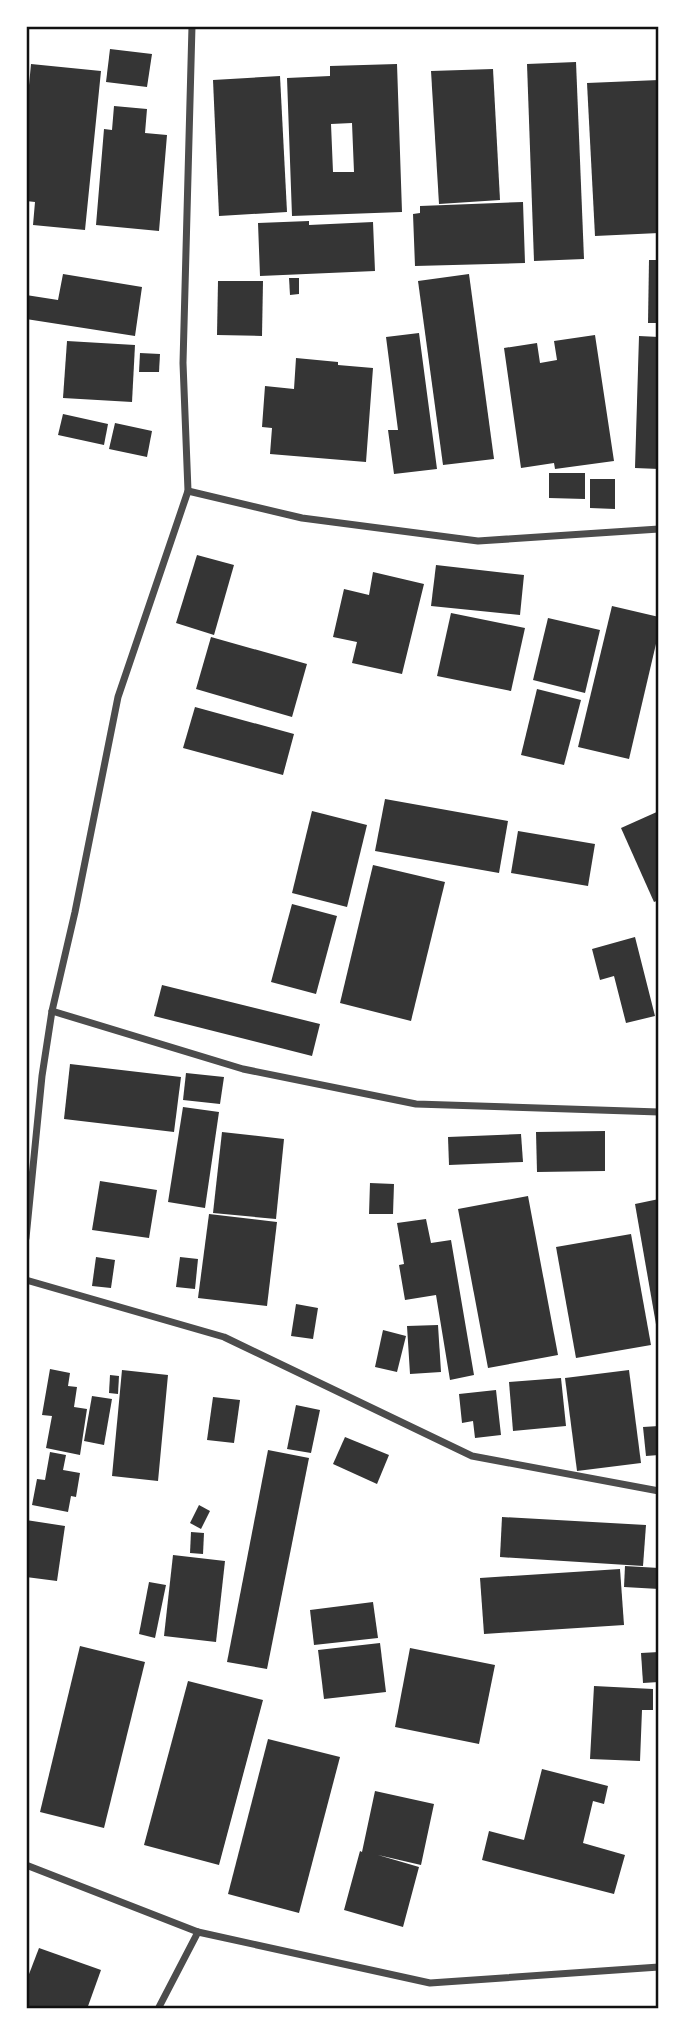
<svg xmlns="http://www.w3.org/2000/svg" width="685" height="2035" viewBox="0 0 685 2035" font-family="Figtree,sans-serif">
  <rect width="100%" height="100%" fill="#fff"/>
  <g fill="#353535" fill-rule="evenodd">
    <polygon points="110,49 152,54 147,87 106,82"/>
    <polygon points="576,62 584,259 534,261 527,64"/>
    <polygon points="31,64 101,71 85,230 33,225 35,202 26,201 26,117"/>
    <path d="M397,64l5,148 -110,4 -5,-138 43,-2v-10zM352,123l2,49h-21l-2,-48z"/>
    <polygon points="493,69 500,200 439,204 431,71"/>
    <polygon points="280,76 287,212 219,216 213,80"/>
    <polygon points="659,80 659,233 595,236 587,83"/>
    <polygon points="114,106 147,109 145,133 167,135 159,231 96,225 104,129 112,130"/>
    <polygon points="523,202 525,263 415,266 413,214 420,213 420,206"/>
    <polygon points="309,221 309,225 373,222 375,271 260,276 258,223"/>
    <polygon points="649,260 659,260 659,323 648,323"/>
    <polygon points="63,274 142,287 135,336 26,319 26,295 58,300"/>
    <polygon points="469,274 494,459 443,465 418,281"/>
    <polygon points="289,278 299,278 299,294 290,295"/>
    <polygon points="218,281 263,281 262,336 217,335"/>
    <polygon points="419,333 437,469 394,474 388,430 398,430 386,337"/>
    <polygon points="595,335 614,461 555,469 554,463 521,468 504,348 537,343 540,363 557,360 554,341"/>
    <polygon points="639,336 659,337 659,469 635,468"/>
    <polygon points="67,341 135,345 132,402 63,398"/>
    <polygon points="140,353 160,354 159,372 139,372"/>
    <polygon points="296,358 338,362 338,365 373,368 366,462 270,454 272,428 262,427 265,386 294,389"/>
    <polygon points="63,414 108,424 104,445 58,435"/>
    <polygon points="115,423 152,431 147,457 109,449"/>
    <polygon points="549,473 585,473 585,499 549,498"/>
    <polygon points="590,479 615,479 615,509 590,508"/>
    <polygon points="197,555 234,565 214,635 176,623"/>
    <polygon points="436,565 524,575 520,615 431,606"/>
    <polygon points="373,572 424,584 402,674 352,663 357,642 333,637 344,589 369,595"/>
    <polygon points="612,606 659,617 659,631 629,759 578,747"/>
    <polygon points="451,613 525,628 511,691 437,676"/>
    <polygon points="548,618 600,630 585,693 533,680"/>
    <polygon points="211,637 307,664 292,717 196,689"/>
    <polygon points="537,689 581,700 564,765 521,755"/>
    <polygon points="195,707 294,734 283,775 183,748"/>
    <polygon points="385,799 508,821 499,873 375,851"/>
    <polygon points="312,811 367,825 347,907 292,893"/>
    <polygon points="659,811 659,900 654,902 621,828"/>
    <polygon points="518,831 595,844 588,886 511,873"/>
    <polygon points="373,865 445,882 411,1021 340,1003"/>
    <polygon points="292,904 337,916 316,994 271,982"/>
    <polygon points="635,937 655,1016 626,1023 614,976 600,980 592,949"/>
    <polygon points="162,985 320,1024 312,1056 154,1016"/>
    <polygon points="70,1064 181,1077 174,1132 64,1119"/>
    <polygon points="186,1073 224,1077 220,1104 183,1100"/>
    <polygon points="183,1107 219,1112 205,1208 168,1202"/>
    <polygon points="605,1131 605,1171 537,1172 536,1132"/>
    <polygon points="222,1132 284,1139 276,1219 213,1213"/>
    <polygon points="521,1134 523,1162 449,1165 448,1137"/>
    <polygon points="100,1181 157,1190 149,1238 92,1230"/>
    <polygon points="370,1183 394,1184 393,1214 369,1214"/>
    <polygon points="528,1196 558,1355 488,1368 458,1209"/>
    <polygon points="659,1199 659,1330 657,1330 635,1204"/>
    <polygon points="209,1214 277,1222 267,1306 198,1298"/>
    <polygon points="426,1219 431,1243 451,1240 474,1375 450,1380 436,1295 405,1300 399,1265 404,1264 397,1223"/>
    <polygon points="631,1234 651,1345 576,1358 556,1247"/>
    <polygon points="96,1257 115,1260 111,1288 92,1286"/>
    <polygon points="180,1257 198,1259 195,1289 176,1287"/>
    <polygon points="296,1304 318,1308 313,1339 291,1336"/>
    <polygon points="438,1325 441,1372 410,1374 407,1326"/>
    <polygon points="383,1330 406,1336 397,1372 375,1367"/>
    <polygon points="50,1369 70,1373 68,1386 77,1387 74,1407 87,1409 80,1455 46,1448 52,1416 42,1415"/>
    <polygon points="122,1370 168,1375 158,1481 112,1476"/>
    <polygon points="629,1370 641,1463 577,1471 565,1378"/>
    <polygon points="110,1375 119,1376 118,1394 109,1393"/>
    <polygon points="561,1378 566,1426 513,1431 509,1382"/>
    <polygon points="496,1390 501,1435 475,1438 473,1421 462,1423 459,1394"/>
    <polygon points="92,1396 112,1399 104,1445 84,1441"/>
    <polygon points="213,1397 240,1400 234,1443 207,1440"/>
    <polygon points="296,1405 320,1410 311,1453 287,1449"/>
    <polygon points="659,1426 659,1455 646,1456 643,1427"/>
    <polygon points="345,1437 389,1455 377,1484 333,1464"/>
    <polygon points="268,1450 309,1458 267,1669 227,1662"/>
    <polygon points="50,1452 66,1455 63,1470 80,1473 76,1497 71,1496 68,1512 32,1505 37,1479 45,1480"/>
    <polygon points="199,1505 210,1511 201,1529 190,1523"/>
    <polygon points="502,1517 646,1525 643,1566 500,1557"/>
    <polygon points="26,1520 65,1526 57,1581 26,1577"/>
    <polygon points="191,1532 204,1533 203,1554 190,1553"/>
    <polygon points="173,1555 225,1561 216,1642 164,1636"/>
    <polygon points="625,1566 659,1568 659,1589 624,1587"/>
    <polygon points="620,1569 624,1625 484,1634 480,1578"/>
    <polygon points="149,1582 166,1585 155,1638 139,1634"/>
    <polygon points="373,1602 378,1638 314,1645 310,1610"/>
    <polygon points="380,1643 386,1692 324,1699 318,1650"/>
    <polygon points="80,1646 145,1662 104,1828 40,1812"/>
    <polygon points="410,1648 495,1665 479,1744 395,1727"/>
    <polygon points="659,1652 659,1682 643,1683 641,1653"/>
    <polygon points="188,1681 263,1700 219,1865 144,1845"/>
    <polygon points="594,1686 653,1689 653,1710 642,1710 640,1761 590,1759"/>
    <polygon points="268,1739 340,1757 299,1913 228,1894"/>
    <polygon points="542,1769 608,1786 604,1804 593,1801 583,1843 625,1855 614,1894 482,1860 489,1831 524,1840"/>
    <polygon points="375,1791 434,1804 421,1865 378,1855 419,1867 403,1927 344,1910 360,1851 362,1852"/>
    <polygon points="39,1948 101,1970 87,2009 26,2009 26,1982"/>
  </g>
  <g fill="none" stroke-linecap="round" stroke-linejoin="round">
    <g stroke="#4c4c4c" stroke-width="7">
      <polyline points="188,491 302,518 478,541 659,529"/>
      <polyline points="52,1011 243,1069 416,1104 659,1112"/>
      <polyline points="26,1238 42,1076 52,1011 75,912 118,697 188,491 183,363 192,26"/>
      <polyline points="26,1280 224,1337 472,1456 659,1491"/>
      <polyline points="26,1865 198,1932 430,1983 659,1967"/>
      <polyline points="158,2009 198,1932"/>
    </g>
  </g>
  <rect width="685" height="2035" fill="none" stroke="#ffffff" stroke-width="56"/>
  <rect x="28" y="28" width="629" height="1979" fill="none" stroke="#111" stroke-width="2.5"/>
</svg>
